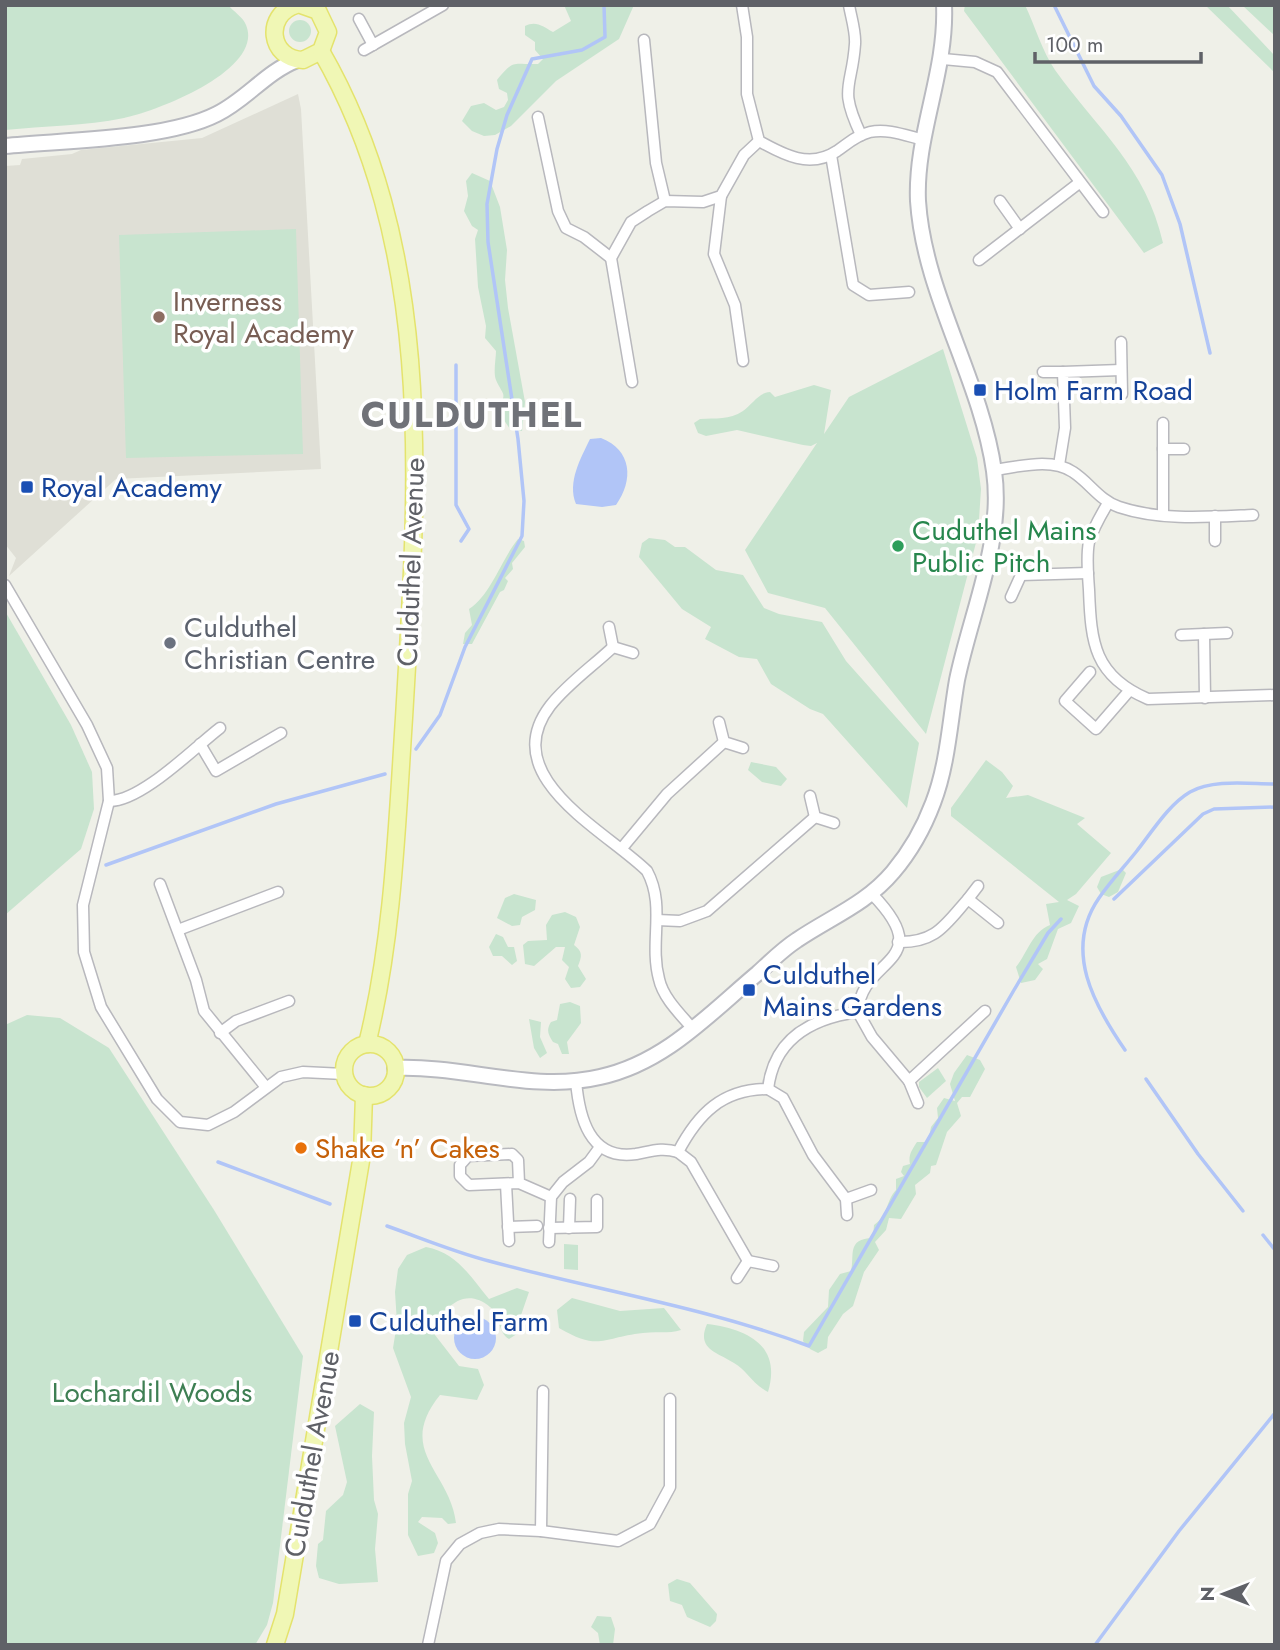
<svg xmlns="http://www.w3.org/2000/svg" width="1280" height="1650" viewBox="0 0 1280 1650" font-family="Jost,sans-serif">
  <rect width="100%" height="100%" fill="#eff0e8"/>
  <polygon fill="#dfdfd6" points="298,94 301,109 321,469 116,479 9,576 16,558 5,544 5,166 20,165 22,159 72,154 81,150 202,138"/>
  <g fill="#c8e4cf">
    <path d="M5,5h223c5,6 16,13 18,20 19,45 -91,87 -122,93 -39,8 -80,8 -119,12z"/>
    <path d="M564,5h70l-15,34 -63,42 -45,45 -16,9 -11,1 -12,-5 -10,-10 9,-15 13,-3 12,7 8,-3 4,-7 -1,-7 -8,-4 -2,-9c18,-22 16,-15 41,-16l5,-5 -8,-9v-8l-10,-7v-9c11,-6 19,1 28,6l18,-11z"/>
    <path d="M965,5h60c10,21 17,46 30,65 43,60 91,97 108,173l-19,10 -180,-242z"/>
    <polygon points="1205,5 1227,5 1275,56 1275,73"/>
    <polygon points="1242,5 1275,5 1275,36"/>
    <circle cx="300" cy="31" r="11"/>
    <path d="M472,173l18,8 10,26 7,43 -2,30 3,28 17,94 -3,29 -12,-2 -13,-19c11,-18 6,-14 -1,-30 -3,-8 0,-21 0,-29l-11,-13 1,-12 -8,-39 -3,-48 3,-9 -6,-4 -8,-15 4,-15 -2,-15z"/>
    <polygon points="296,229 303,454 126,458 119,235"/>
    <path d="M943,349l34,109 4,31 -3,46 -52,199 -101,-126 -57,-15 -23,-43 72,-107 -6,3 -8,-1 -66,-15 -31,6 -8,-3 -4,-10 6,-4c16,-1 29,1 43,-8 10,-7 15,-18 27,-19l5,5 39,-12 17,5 -7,44 25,-37z"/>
    <polygon points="649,538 665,540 675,547 685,547 716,570 743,575 764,608 779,614 822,622 846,661 919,743 907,808 823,714 810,709 771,684 757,659 739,657 705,639 711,627 682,609 639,557 642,543"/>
    <path d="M518,539l6,2 1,6 -13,16 1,6 -8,9 3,3 -4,9 -4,2 -28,52h-9l2,-11 7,-8 -3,-16c22,-14 32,-49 49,-70z"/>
    <polygon points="5,611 71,725 92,772 94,809 81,849 5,915"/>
    <path d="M986,760l16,12 11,14 -7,12 22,-3 57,23 -8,6 34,29 -35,41 -9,6 12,6 -8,17 -13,6 -11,30 -9,5 5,5 -8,11 -14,3 -5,-16c12,-15 16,-35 34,-42l-4,-21 13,-2 -108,-86v-8z"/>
    <polygon points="751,762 776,767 787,779 781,786 762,782 748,770"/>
    <polygon points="1122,869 1126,873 1118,892 1109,897 1101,894 1097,887 1101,877"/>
    <polygon points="514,894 536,900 535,910 522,917 520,925 512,926 497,918 505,898"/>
    <path d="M565,912l11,5 4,10 -6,18c9,7 8,11 4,21l8,13 -6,8 -9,1 -6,-9 4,-12 -7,-7 3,-13h-9l-22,19 -9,-2 -2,-19 5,-4 19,-1 -1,-15 6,-10z"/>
    <polygon points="496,934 503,937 508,947 514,947 517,961 512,965 502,956 493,956 489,947"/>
    <path d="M570,1002l10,4 1,17 -14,19 2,12h-7l-4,-10 -5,-2c-5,-8 -7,-12 -2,-20l6,-2 3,-16z"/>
    <polygon points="27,1015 60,1018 109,1048 214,1210 303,1356 273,1603 267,1625 255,1645 5,1645 5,1025"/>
    <polygon points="529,1019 541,1022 540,1037 547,1053 540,1058 534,1048"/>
    <path d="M967,1055l13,5 5,9 -15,28h-8l-5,6 4,13 -14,16 -11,33 -5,1 -1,7 -15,12 1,9 -15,25 -12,-1 -3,12 -11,12 4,8 -15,22 -11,34 -10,8 -15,23 -1,11 -9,5 -8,-4 -7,-8 1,-9 24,-25 1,-17 11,-16 11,-3c4,-16 -5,-32 22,-33l1,-13c15,-10 11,-23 22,-35v-11l8,-3 -3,-4 2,-6 7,-2c-2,-9 2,-14 7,-22h11l3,-15 7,-9 -1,-10 7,-10 11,3 -5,-17 4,-11z"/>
    <polygon points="938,1068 946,1081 927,1098 919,1087 919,1082"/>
    <polygon points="564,1244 578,1245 578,1270 564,1269"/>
    <path d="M426,1247c31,6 44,29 63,52l28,-11 12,4 -10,29 1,11 -11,7c-11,-6 -9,-24 -19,-32 -26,-22 -50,2 -55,28l24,31 19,3 6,16 -7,15 -37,-5c-45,56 10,76 16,128l-8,1 -6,-6 -20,-1 -4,5 17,11 3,10 -4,10 -16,3 -10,-21v-41l4,-13 -7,-37 -1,-21 7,-26 -18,-49 4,-25 -2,-31 3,-23 9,-14z"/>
    <path d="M572,1298l48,13 44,-3 17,22c-13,4 -25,1 -38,3 -40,4 -43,19 -84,-5l-2,-18z"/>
    <path d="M707,1324c40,5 75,21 61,68 -17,-9 -21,-22 -34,-29 -17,-11 -38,-14 -27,-39z"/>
    <polygon points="360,1404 374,1412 372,1456 374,1500 378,1514 375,1549 378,1582 339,1584 319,1578 316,1566 318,1544 323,1540 326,1511 343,1495 347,1482 335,1426"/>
    <polygon points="677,1579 690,1583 717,1614 716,1621 710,1627 687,1617 682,1605 670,1601 668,1584"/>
    <polygon points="597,1616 611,1617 615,1629 613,1645 600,1645 598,1633 591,1627"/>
  </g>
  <g fill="#b1c5f7">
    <path d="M601,438c31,12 33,42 15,67l-14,2 -26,-3c-9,-22 5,-46 14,-65z"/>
    <circle cx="475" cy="1338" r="21"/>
  </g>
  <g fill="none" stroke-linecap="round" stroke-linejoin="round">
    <g stroke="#b1c5f7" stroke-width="3.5">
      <polyline points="1054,5 1094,86 1121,116 1162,175 1180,224 1210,353"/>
      <polyline points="456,365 456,505 469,529 461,541"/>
      <polyline points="416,749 440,715 465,647 522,536 524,501 518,439 488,242 487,204 497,149 507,115 532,59 582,50 605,37 604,5"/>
      <polyline points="106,865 276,804 385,774"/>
      <polyline points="1114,899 1203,814 1214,809 1275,807"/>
      <path d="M1125,1050c-31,-45 -62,-100 -26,-152 11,-16 25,-31 37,-46 16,-20 32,-47 54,-60 24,-13 58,-8 85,-8"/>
      <polyline points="1146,1079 1198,1154 1243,1211"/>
      <polyline points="218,1162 330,1204"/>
      <path d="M387,1226c34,12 67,26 102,35 107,29 215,46 320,85l205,-356 34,-57 13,-14"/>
      <polyline points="1263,1235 1275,1250"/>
      <polyline points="1095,1645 1179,1531 1275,1413"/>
    </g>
    <g stroke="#b8b8bd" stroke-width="13">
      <g id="street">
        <path d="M742,5l5,32v57l12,47c25,14 51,28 78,10 10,-7 20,-16 33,-19 18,-4 37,4 54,8"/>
        <path d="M849,5c2,12 7,27 6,39 -3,45 -17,42 6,91"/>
        <polyline points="359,19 373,45"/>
        <polyline points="644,40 656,163 665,201"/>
        <polyline points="364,50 443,5"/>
        <polyline points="943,59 975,62 997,72 1103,212"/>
        <polyline points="538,117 558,211 566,228 584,237 611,258"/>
        <polyline points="831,155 853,285 869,295 909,292"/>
        <polyline points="721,196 714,254 735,305 743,361"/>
        <polyline points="1000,201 1020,229"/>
        <polyline points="979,260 1079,183"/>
        <polyline points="1121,342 1122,394"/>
        <polyline points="1043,372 1063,372"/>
        <polyline points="632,382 611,258 631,222 648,211 665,201 703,202 721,196 744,155 759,141"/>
        <polyline points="1163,423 1163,515"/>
        <polyline points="1163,449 1184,449"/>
        <polyline points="1059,465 1065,428 1063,372 1121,370"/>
        <path d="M994,470c24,-3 57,-13 79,2 17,11 26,28 46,35 42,14 90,10 134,8"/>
        <path d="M1108,503c-7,12 -15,25 -19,39 -3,15 -1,32 0,48 2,53 5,86 59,109l127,-4"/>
        <polyline points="1215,516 1215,541"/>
        <polyline points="1021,575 1088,573"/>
        <polyline points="5,585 87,725 107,768 109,801 83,905 84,952 101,1007 157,1099 180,1122 208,1125 234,1112 281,1077 303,1072 344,1074"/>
        <polyline points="1011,597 1021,575 1012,559"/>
        <polyline points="609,627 613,647"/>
        <polyline points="1204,634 1205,698"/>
        <polyline points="1181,635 1227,633"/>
        <path d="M633,653l-20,-6c-20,19 -46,37 -63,59 -54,71 55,124 97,165 19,35 2,71 12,108 4,19 22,36 34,50"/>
        <polyline points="1090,672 1065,701 1096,729 1129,691"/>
        <polyline points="719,722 724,742 743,748"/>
        <polyline points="200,744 216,771 281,733"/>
        <polyline points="810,796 815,817 834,823"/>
        <path d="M109,801c32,1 86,-54 111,-73"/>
        <polyline points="622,848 667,794 724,742"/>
        <polyline points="160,884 196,980 204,1011 265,1086"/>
        <polyline points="968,899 978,886"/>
        <polyline points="657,920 680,921 707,911 815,817"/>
        <polyline points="178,930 278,892"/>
        <path d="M898,942c38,1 47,-17 70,-43l30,24"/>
        <polyline points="858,1012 872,1037 909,1081 985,1011"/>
        <polyline points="220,1033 236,1021 289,1001"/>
        <path d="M576,1081c3,35 13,80 60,73 16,-3 26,-7 42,-2 20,-38 44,-63 90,-63 6,-51 44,-71 90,-77 2,-55 82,-48 14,-118"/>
        <polyline points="909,1081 918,1103"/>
        <polyline points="768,1089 783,1098 813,1155 846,1199 847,1215"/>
        <polyline points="678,1152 691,1162 748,1261"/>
        <polyline points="519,1183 518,1160 512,1154 468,1156 460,1165 460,1176 469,1185 519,1183 551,1197"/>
        <polyline points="506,1184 509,1241"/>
        <polyline points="846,1199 871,1190"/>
        <polyline points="508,1227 537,1226"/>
        <polyline points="549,1228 597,1227 597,1200"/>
        <polyline points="569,1228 570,1199"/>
        <polyline points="549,1242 551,1197 563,1182 589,1162 600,1147"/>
        <polyline points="737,1278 748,1261 773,1266"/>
        <polyline points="541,1531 543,1391"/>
        <polyline points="428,1645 446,1561 460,1544 480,1533 499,1529 541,1531 618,1541 650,1524 670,1487 670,1399"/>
      </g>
    </g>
    <g stroke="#b9bac0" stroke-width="18">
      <g id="secondary">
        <path d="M5,146c59,-6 161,-6 212,-32 30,-15 49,-42 80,-54"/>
        <path d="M395,1068c69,-3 137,25 205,9 65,-14 109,-63 158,-104 12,-11 25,-24 39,-33 34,-23 69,-36 96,-68 17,-20 31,-45 40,-69 15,-39 17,-83 24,-123 14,-68 47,-139 37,-209 -13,-92 -70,-177 -76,-270 -3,-66 29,-129 26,-196"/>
      </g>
    </g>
    <g stroke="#e4e36d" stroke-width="19">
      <g id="primary">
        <path d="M296,5c-32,10 -27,54 7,55l18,-9 7,-19 -10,-21 -17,-6"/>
        <path d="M321,51c117,203 96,443 83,667 -7,107 -11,222 -37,326"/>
        <circle cx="370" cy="1070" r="26"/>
        <polyline points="275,1645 285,1614 362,1155 364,1095"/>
      </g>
    </g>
    <use href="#street" stroke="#fff" stroke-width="10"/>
    <use href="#secondary" stroke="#fff" stroke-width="14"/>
    <use href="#primary" stroke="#f0f7b5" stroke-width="16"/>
  </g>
  <circle fill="#8d6e63" stroke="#fff" stroke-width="2.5" cx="159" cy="317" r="7"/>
  <g fill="#1a4fb4" stroke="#fff" stroke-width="2.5">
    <rect x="973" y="383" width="14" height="14" rx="3.5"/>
    <rect x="20" y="480" width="14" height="14" rx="3.5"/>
    <rect x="742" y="983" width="14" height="14" rx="3.5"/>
    <rect x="348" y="1314" width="14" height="14" rx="3.5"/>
  </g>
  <circle fill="#2e9e5b" stroke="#fff" stroke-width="2.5" cx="898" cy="546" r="7"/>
  <circle fill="#6b7280" stroke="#fff" stroke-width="2.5" cx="170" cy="643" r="7"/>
  <circle fill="#e8710a" stroke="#fff" stroke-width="2.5" cx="301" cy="1148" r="7"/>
  <g text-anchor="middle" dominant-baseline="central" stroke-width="7" stroke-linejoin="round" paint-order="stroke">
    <g font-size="28" fill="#785e54" stroke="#fff" text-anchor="start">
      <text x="173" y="301">Inverness<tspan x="173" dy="32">Royal Academy</tspan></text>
    </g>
    <g font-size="28" fill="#164399" stroke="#fff" text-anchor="start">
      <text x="994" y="390">Holm Farm Road</text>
      <text x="41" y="487">Royal Academy</text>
      <text x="763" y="974">Culduthel<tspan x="763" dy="32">Mains Gardens</tspan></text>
      <text x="369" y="1321">Culduthel Farm</text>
    </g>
    <g font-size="28" fill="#27864d" stroke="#fff" text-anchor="start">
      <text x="912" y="530">Cuduthel Mains<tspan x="912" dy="32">Public Pitch</tspan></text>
    </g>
    <g font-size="28" fill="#5f6167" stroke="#fff">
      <text transform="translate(411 562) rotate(-88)">Culduthel Avenue</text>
      <text transform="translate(312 1454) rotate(-80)">Culduthel Avenue</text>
    </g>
    <g font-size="28" fill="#5b616d" stroke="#fff" text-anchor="start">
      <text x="184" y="627">Culduthel<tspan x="184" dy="32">Christian Centre</tspan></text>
    </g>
    <g font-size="28" fill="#c56008" stroke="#fff" text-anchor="start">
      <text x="315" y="1148">Shake ‘n’ Cakes</text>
    </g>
    <g font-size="28" fill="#3e7f53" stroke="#fff">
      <text x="152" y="1392">Lochardil Woods</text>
    </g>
    <g font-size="35" font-weight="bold" letter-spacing="2" fill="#707278" stroke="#fff">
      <text x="472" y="415">CULDUTHEL</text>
    </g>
  </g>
  <rect width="1280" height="1650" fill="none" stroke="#5f6167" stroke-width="14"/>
  <g transform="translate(1224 1594) rotate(270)" stroke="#ffffff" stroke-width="5" paint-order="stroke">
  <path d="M0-5L12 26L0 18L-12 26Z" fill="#5f6167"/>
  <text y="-10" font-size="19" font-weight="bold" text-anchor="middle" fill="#5f6167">N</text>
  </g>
  <path d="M1035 52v10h166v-10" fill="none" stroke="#5f6167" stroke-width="3.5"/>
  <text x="1046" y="52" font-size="21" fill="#5f6167" stroke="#ffffff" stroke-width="5" paint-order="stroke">100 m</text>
</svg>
